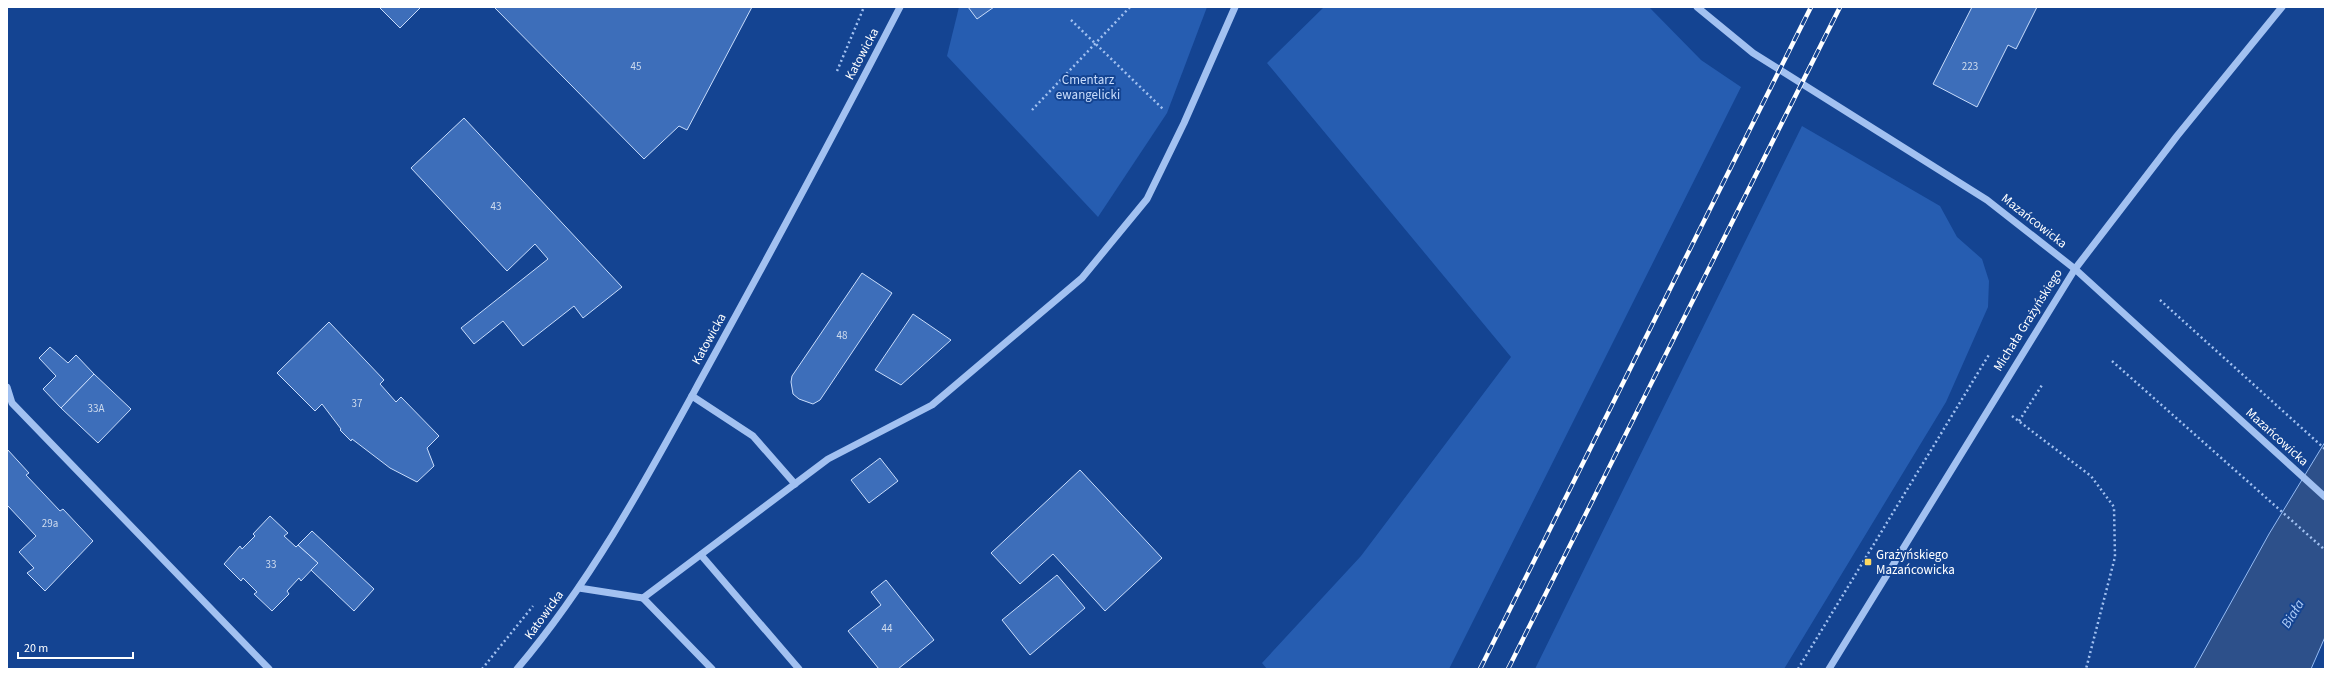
<svg xmlns="http://www.w3.org/2000/svg" width="2332" height="676" viewBox="0 0 2332 676" font-family="'Source Sans 3',sans-serif">
  <rect width="100%" height="100%" fill="#144492"/>
  <g fill="#265db1">
    <polygon points="959,7 1207,7 1167,113 1098,217 947,56"/>
    <polygon points="1324,7 1649,7 1701,60 1741,87 1449,669 1267,669 1262,663 1361,556 1511,357 1267,63"/>
    <polygon points="1802,126 1940,206 1957,237 1982,259 1989,281 1988,307 1946,402 1784,669 1535,669"/>
  </g>
  <polygon fill="#2d508a" stroke="#94bbf4" points="2325,442 2325,637 2311,669 2194,669 2269,534"/>
  <g fill="#3d6eba" stroke="#c9ddfc">
    <polygon points="379,7 421,7 400,28"/>
    <polygon points="494,7 752,7 687,130 679,126 644,159"/>
    <polygon points="968,7 994,7 977,19"/>
    <polygon points="1972,7 2037,7 2016,49 2008,45 1977,107 1933,84"/>
    <polygon points="464,118 622,287 583,318 574,306 523,346 503,321 474,344 461,328 548,259 535,244 507,271 411,168"/>
    <polygon points="862,273 892,293 820,400 813,404 799,399 793,394 791,382 792,376"/>
    <polygon points="913,314 951,340 901,385 875,370"/>
    <polygon points="329,322 384,380 380,384 396,402 401,397 439,436 427,448 434,466 417,482 390,468 352,439 351,441 340,430 341,429 322,404 315,411 277,373"/>
    <polygon points="50,347 68,363 76,355 94,374 61,408 43,389 56,376 39,358"/>
    <polygon points="94,374 131,409 98,443 61,408"/>
    <polygon points="7,449 29,473 26,475 60,511 63,509 93,541 45,591 27,573 34,568 19,552 36,536 8,506 7,507"/>
    <polygon points="880,458 898,481 869,503 851,480"/>
    <polygon points="1080,470 1162,558 1105,611 1053,554 1020,584 991,553"/>
    <polygon points="270,516 288,533 284,536 296,547 298,545 318,563 301,581 299,578 287,591 289,594 272,611 254,594 257,592 243,578 241,581 224,564 240,546 242,549 255,536 253,534"/>
    <polygon points="312,531 374,589 354,611 311,570 318,563 298,545"/>
    <polygon points="1057,575 1085,608 1030,655 1002,620"/>
    <polygon points="886,580 934,640 898,669 879,669 848,631 881,605 871,592"/>
  </g>
  <g fill="none" stroke-linecap="round" stroke-linejoin="round">
    <g stroke="#a2c1f1" stroke-width="2.5" stroke-dasharray="2 3" stroke-linecap="butt">
      <polyline points="1071,20 1164,110"/>
      <polyline points="837,71 864,7"/>
      <polyline points="1032,110 1130,7"/>
      <polyline points="2160,300 2325,449"/>
      <polyline points="2112,361 2325,550"/>
      <polyline points="2012,416 2091,476 2114,507 2115,557 2086,669"/>
      <polyline points="2019,421 2042,385"/>
      <polyline points="482,669 533,606"/>
      <polyline points="1798,669 1990,353"/>
    </g>
    <g stroke="#a2c1f1" stroke-width="7">
      <polyline points="1697,7 1753,53 1987,200 2075,269 2325,497"/>
      <polyline points="7,387 12,403 269,669"/>
      <polyline points="692,396 753,436 795,484"/>
      <polyline points="701,555 799,669"/>
      <polyline points="579,588 643,598 828,459 932,405 1082,278 1147,199 1184,123 1235,7"/>
      <polyline points="643,598 712,669"/>
      <path d="M517,669c77,-91 132,-195 189,-299 66,-120 131,-241 194,-363"/>
      <polyline points="1829,669 2075,269 2177,136 2282,7"/>
    </g>
    <g stroke="#fff" stroke-width="4.5">
      <g id="rail">
        <polyline points="1480,669 1811,7"/>
        <polyline points="1508,669 1840,7"/>
      </g>
    </g>
    <use href="#rail" stroke="#144492" stroke-width="3" stroke-dasharray="9" stroke-linecap="butt"/>
  </g>
  <rect fill="#ffda62" stroke="#144492" stroke-width="1.5" x="1864" y="558" width="8" height="8" rx="2"/>
  <g text-anchor="middle" dominant-baseline="central" stroke-width="4" stroke-linejoin="round" paint-order="stroke">
    <g font-size="11" fill="#cedbee">
      <text x="636" y="66">45</text>
      <text x="1970" y="66">223</text>
      <text x="496" y="206">43</text>
      <text x="842" y="335">48</text>
      <text x="357" y="403">37</text>
      <text x="96" y="408">33A</text>
      <text x="50" y="523">29a</text>
      <text x="271" y="564">33</text>
      <text x="887" y="628">44</text>
    </g>
    <g font-size="13" fill="#fff" stroke="#144492">
      <text transform="translate(862 54) rotate(-62)">Katowicka</text>
      <text transform="translate(2034 221) rotate(38)">Mazańcowicka</text>
      <text transform="translate(2028 320) rotate(-58)">Michała Grażyńskiego</text>
      <text transform="translate(709 339) rotate(-61)">Katowicka</text>
      <text transform="translate(2277 437) rotate(42)">Mazańcowicka</text>
      <text transform="translate(544 615) rotate(-54)">Katowicka</text>
    </g>
    <g font-size="13" fill="#c9ddfc" stroke="#144492">
      <text x="1088" y="80">Cmentarz<tspan x="1088" dy="15">ewangelicki</tspan></text>
    </g>
    <g font-size="13" fill="#fff" stroke="#144492" text-anchor="start">
      <text x="1876" y="555">Grażyńskiego<tspan x="1876" dy="15">Mazańcowicka</tspan></text>
    </g>
    <g font-size="14" font-style="italic" fill="#aeccf8" stroke="#144492">
      <text transform="translate(2293 614) rotate(-59)">Biała</text>
    </g>
  </g>
  <rect width="2332" height="676" fill="none" stroke="#ffffff" stroke-width="16"/>
  <path d="M18 652v6h115v-6" fill="none" stroke="#ffffff" stroke-width="2"/>
  <text x="24" y="652" font-size="12" fill="#ffffff" stroke="#144492" stroke-width="3" paint-order="stroke">20 m</text>
</svg>
